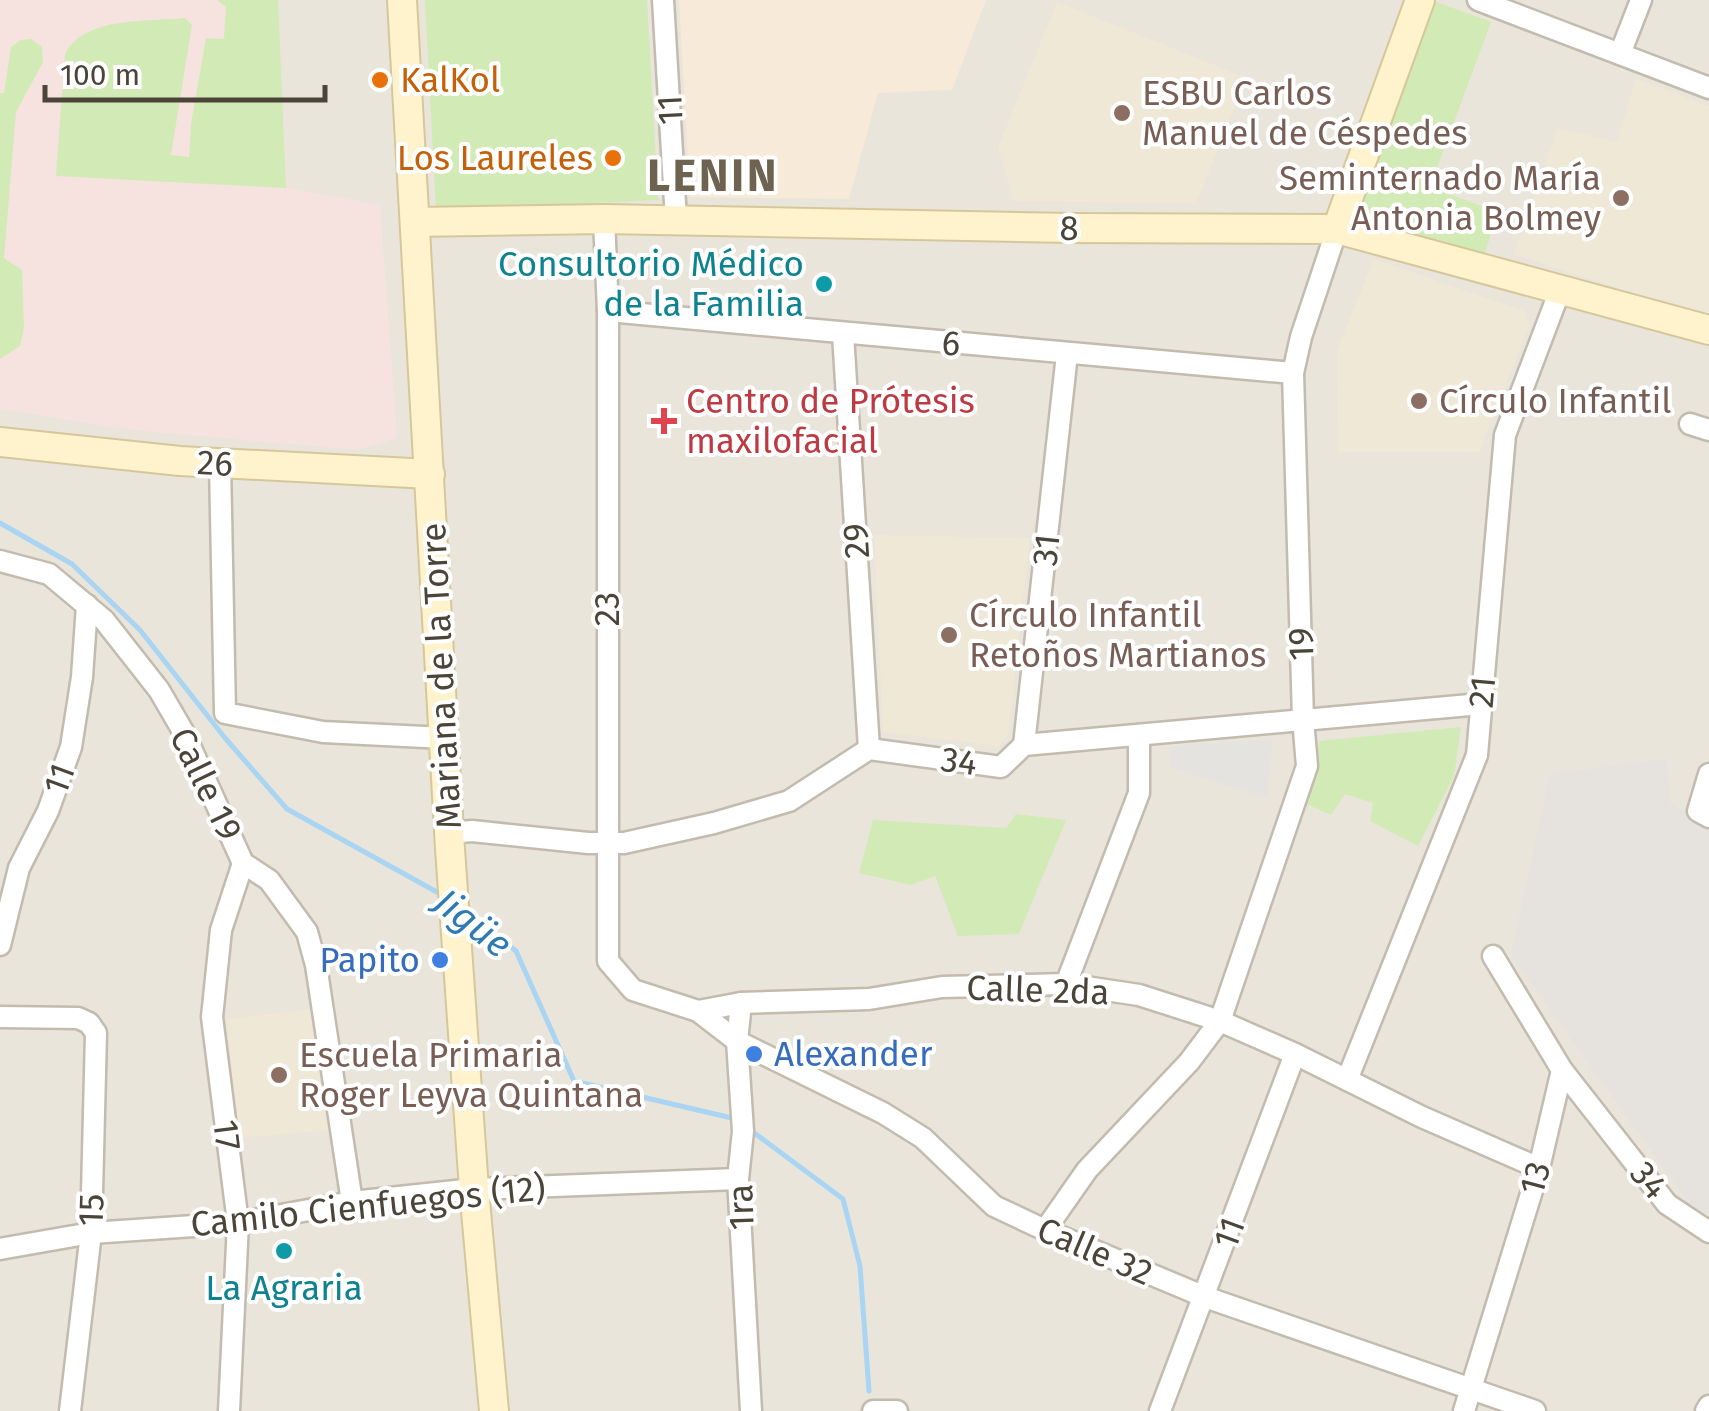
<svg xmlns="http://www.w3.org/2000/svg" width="1709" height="1411" viewBox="0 0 1709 1411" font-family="'Fira Sans',sans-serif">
  <rect width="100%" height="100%" fill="#f6f3ec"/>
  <rect fill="#eae5da" x="0" y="0" width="1709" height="1411"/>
  <polygon fill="#f7ead8" points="679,0 986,0 952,90 878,93 849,199 690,197"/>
  <polygon fill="#e6e2dd" points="1666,759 1670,803 1709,826 1709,1215 1690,1205 1511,955 1550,774"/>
  <g fill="#efe8d6">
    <polygon points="1057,2 1246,78 1196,203 1014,201 998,148"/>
    <polygon points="1636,79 1709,106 1709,318 1514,254 1558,128 1617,142"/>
    <polygon points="1374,259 1524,311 1529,326 1479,452 1338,452 1337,350"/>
    <polygon points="874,535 1030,538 1008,733 999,746 883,732"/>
    <polygon points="316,1009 331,1130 238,1138 227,1019"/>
  </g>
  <polygon fill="#f6e3e0" points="0,0 274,0 286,188 380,205 397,438 357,450 133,430 0,409"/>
  <g fill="#d2eab5">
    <path d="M217,0h61l8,188 -230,-12 9,-122c19,-38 83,-32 120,-36l7,7 -21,130 18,2 2,-33 15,-86 18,1 2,-32z"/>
    <polygon points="425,0 647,0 658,200 436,210"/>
    <polygon points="1434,1 1491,22 1430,187 1498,212 1482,262 1352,221"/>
    <polygon points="31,39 42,47 43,62 16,112 4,258 22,270 24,328 20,346 0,359 0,93 4,93 11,47 21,40"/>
    <polygon points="1461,727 1454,776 1418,846 1370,821 1373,803 1345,794 1331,815 1302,802 1319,741"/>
    <polygon points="1016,814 1066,820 1019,934 958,936 935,876 911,885 859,873 873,820 1006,828"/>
  </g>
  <polygon fill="#e5e3e0" points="1273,739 1267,798 1170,767 1171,746"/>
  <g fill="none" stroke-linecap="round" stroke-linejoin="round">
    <g stroke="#a9d4f2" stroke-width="5">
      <polyline points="0,523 72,564 140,630 225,738 287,809 444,896"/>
      <polyline points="466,910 516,951 574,1081 736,1119"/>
      <polyline points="749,1129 843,1199 860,1266 869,1391"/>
    </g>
    <g stroke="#c2bbae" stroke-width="25">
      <g id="street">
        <polyline points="663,0 676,220"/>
        <polyline points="1478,0 1709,88"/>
        <polyline points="1620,54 1641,0"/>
        <polyline points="604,219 608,311 608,961 633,990 698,1011 741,1003 869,999 942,987 1066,984 1139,995 1220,1021 1295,1054 1422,1117 1539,1168"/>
        <polyline points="608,311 1293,373"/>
        <polyline points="843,334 869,749"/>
        <polyline points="1690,424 1709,430"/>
        <polyline points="220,463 225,713 323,732 445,738"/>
        <polyline points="0,561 49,574 104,620 159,690 184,733 243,863 269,880 307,932 316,965 352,1202"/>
        <polyline points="1024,745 1067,354"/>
        <polyline points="1709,774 1698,811 1709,817"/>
        <polyline points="449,833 472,831 588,843 624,843 714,823 789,801 869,749 1001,767 1024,745 1481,704"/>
        <polyline points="0,945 19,868 48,811 71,747 82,677 87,605"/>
        <polyline points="1066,984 1139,793 1139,735"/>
        <polyline points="741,1003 737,1041 743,1131 738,1179 751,1411"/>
        <polyline points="698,1011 737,1041 883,1113 923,1138 994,1206 1045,1230 1205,1297 1535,1411"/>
        <polyline points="0,1017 78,1018 89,1023 96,1033 91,1233 70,1411"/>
        <polyline points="1562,1070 1667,1204 1709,1232"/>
        <polyline points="1347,1080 1477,755 1505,435 1560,290"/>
        <polyline points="1045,1230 1087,1170 1189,1062 1220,1021 1307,766 1303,719 1293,373 1301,337 1337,229"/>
        <polyline points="0,1249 91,1233 238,1223 352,1202 474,1189 738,1179"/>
        <polyline points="229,1411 238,1223 212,1017 221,930 243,863"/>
        <polyline points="873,1411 897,1411"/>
        <polyline points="1160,1411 1295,1054"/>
        <polyline points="1464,1411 1539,1168 1562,1070 1493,956"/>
        <polyline points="1706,1411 1709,1406"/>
      </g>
    </g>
    <g stroke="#d6c79b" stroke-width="32">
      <g id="secondary">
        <polyline points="402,0 450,849 474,1189 494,1411"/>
        <polyline points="415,222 604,219 1070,228 1337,229 1709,330"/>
        <polyline points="1337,229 1420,0"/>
        <polyline points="0,442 180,461 430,474"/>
      </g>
    </g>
    <use href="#street" stroke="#fff" stroke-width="20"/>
    <use href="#secondary" stroke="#fff3cd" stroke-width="28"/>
  </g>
  <g fill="#e8710a" stroke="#fff" stroke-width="4">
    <circle cx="380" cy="80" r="10"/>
    <circle cx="613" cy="158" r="10"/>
  </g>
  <g fill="#8d6e63" stroke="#fff" stroke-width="4">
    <circle cx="1122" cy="113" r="10"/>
    <circle cx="1621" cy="198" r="10"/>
    <circle cx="1419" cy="401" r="10"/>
    <circle cx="949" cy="635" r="10"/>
    <circle cx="279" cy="1075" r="10"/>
  </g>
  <g fill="#0f9aa8" stroke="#fff" stroke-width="4">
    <circle cx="824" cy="284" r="10"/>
    <circle cx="284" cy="1251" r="10"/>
  </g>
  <path fill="#e0444e" stroke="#fff" stroke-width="4" d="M659 406h10v10h10v10h-10v10h-10v-10h-10v-10h10z"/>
  <g fill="#3f7fe0" stroke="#fff" stroke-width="4">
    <circle cx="440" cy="960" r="10"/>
    <circle cx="754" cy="1054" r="10"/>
  </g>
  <g text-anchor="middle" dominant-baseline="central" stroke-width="8" stroke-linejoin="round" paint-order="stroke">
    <g font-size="35" fill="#c56008" stroke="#fff" text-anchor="start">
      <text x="400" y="80">KalKol</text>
      <text x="593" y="158" text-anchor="end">Los Laureles</text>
    </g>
    <g font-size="35" fill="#785e54" stroke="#fff" text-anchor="start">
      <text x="1142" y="93">ESBU Carlos<tspan x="1142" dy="40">Manuel de Céspedes</tspan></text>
      <text x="1601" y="178" text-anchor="end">Seminternado María<tspan x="1601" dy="40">Antonia Bolmey</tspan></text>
      <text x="1439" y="401">Círculo Infantil</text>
      <text x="969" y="615">Círculo Infantil<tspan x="969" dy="40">Retoños Martianos</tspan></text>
      <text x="299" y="1055">Escuela Primaria<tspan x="299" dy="40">Roger Leyva Quintana</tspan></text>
    </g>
    <g font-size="35" fill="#4b4439" stroke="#fff">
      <text transform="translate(670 110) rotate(-93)">11</text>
      <text transform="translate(1069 228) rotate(1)">8</text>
      <text transform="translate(951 343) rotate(5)">6</text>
      <text transform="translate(215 463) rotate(3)">26</text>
      <text transform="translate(856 541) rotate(-94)">29</text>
      <text transform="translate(1046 550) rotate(-84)">31</text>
      <text transform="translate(607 609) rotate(-90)">23</text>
      <text transform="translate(1301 644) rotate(-92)">19</text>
      <text transform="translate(441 676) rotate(-93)">Mariana de la Torre</text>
      <text transform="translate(1482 692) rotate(-85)">21</text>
      <text transform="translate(959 761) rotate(8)">34</text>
      <text transform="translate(59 779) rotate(-70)">11</text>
      <text transform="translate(206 784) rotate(64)">Calle 19</text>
      <text transform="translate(1038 990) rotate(2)">Calle 2da</text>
      <text transform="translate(227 1135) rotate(83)">17</text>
      <text transform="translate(1535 1178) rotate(-75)">13</text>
      <text transform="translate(1649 1180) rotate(50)">34</text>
      <text transform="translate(368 1206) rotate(-6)">Camilo Cienfuegos (12)</text>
      <text transform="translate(741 1207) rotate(-92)">1ra</text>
      <text transform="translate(91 1210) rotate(-88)">15</text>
      <text transform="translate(1229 1233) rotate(-70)">11</text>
      <text transform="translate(1095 1251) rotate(23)">Calle 32</text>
    </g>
    <g font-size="35" fill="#0d838f" stroke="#fff" text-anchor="end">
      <text x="804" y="264">Consultorio Médico<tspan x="804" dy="40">de la Familia</tspan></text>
      <text x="284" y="1288" text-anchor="middle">La Agraria</text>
    </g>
    <g font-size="35" fill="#be3a42" stroke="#fff" text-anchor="start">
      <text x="686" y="401">Centro de Prótesis<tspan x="686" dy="40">maxilofacial</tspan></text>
    </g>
    <g font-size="35" fill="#366cbe" stroke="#fff" text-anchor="end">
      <text x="420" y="960">Papito</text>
      <text x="774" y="1054" text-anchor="start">Alexander</text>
    </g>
    <g font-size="38" font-style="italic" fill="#2e7ab2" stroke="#fff">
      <text transform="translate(473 923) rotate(38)">Jigüe</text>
    </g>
    <g font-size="45" font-weight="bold" letter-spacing="2.5" fill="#6e6250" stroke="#fff">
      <text x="713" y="176">LENIN</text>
    </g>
  </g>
  <path d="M45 85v15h280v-15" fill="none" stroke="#4b4439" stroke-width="5"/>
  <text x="60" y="85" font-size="30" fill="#4b4439" stroke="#ffffff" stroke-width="8" paint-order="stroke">100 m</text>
</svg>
